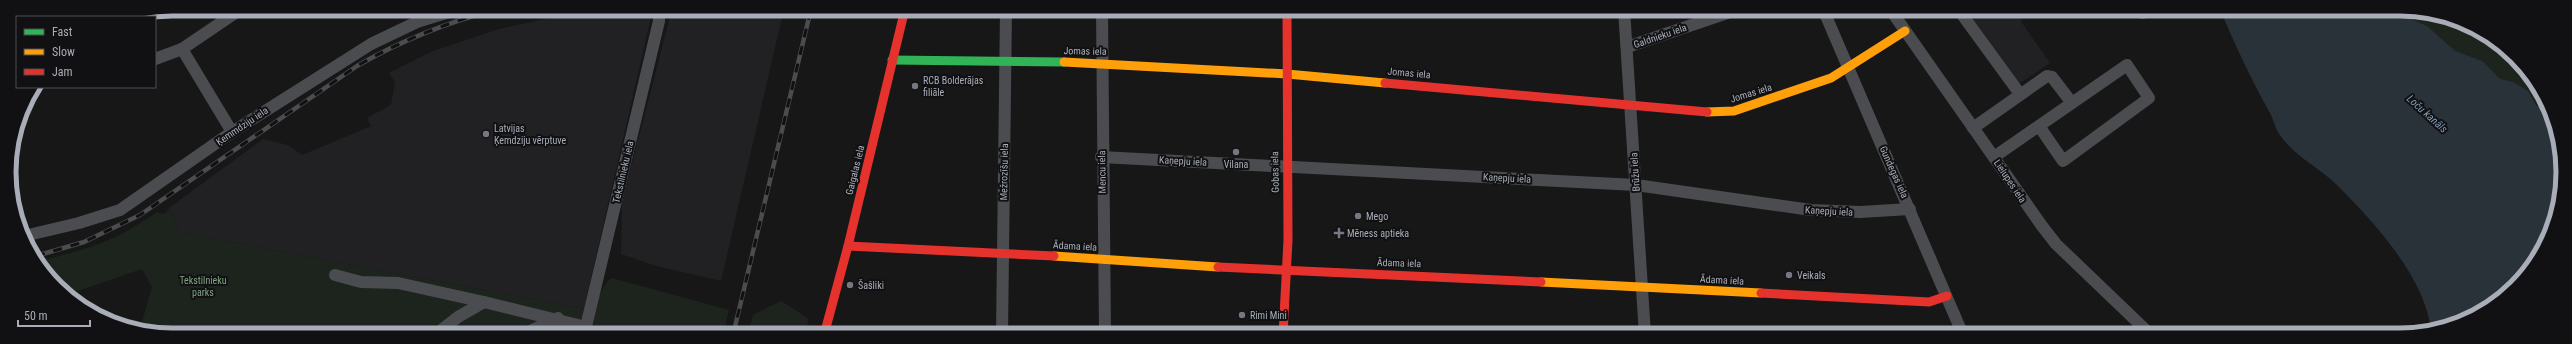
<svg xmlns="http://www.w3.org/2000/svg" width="2572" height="344" viewBox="0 0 2572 344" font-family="'Roboto Condensed',sans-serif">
  <rect width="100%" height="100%" fill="#171717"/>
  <g fill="#212123">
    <polygon points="591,9 651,9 652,13 584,309 178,232 169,208 263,139 288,145 302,155 371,126 367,118 391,105 395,82 389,73 433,51 499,29"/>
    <polygon points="672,9 784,9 721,281 656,266 621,254 622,202"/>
    <polygon points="1962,9 2020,9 2022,23 2050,63 2017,85"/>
  </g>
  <g fill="#1d241e">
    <polygon points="2379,9 2411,9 2472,26 2523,65 2549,111 2392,21"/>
    <path d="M169,208l9,24 406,77 -6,26h-417l-21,-6 12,-42 -10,-18 -73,25 -19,-14 -11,-19c50,-12 75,-19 118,-49l5,2 4,-1z"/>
    <path d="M612,278l117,32 -6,25h-132c4,-19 5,-46 21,-57z"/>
    <polygon points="781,301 808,318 807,335 748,335 753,315"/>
  </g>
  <path fill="#2a3239" d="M2220,9h174l5,5 28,12 28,25 27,10 18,18 13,3 15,9 8,14 8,4 10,11 9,63 -17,61 -31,43 -52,36 -32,7c-6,-53 -58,-109 -94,-145 -18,-18 -42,-28 -57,-50 -5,-6 -6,-15 -10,-22 -19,-34 -35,-68 -50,-104z"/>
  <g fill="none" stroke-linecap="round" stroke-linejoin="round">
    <g stroke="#4b4c50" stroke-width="12">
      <polyline points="1102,9 1105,335"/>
      <polyline points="1624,9 1645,335"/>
      <polyline points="1823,9 1963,335"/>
      <polyline points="1890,9 2042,226 2056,244 2151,335"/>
      <polyline points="1958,9 2020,94"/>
      <polyline points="2138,9 2143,13"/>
      <polyline points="1627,47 1739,9"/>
      <polyline points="182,49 241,9"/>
      <polyline points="155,59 182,49 232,132"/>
      <polyline points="1973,128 2047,76 2052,77 2072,103 2127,65 2149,98 2063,161 2039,126"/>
      <polyline points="1101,157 1636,185 1811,210 1860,212 1910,209"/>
      <polyline points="1994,157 2072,103"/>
      <polyline points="24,236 79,223 120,210 232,132 371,44 417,22 459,9"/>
      <polyline points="335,275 361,282 398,283 484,302"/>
      <polyline points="435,335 458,317 484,302 586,327"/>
      <polyline points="522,335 558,318"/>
      <polyline points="584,335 659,21 659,9"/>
      <polyline points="1002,335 1006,9"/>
    </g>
    <polyline stroke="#30b455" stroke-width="9" points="892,60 1064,62"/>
    <g stroke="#ff9f0a" stroke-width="9">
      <polyline points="1064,62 1287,74 1385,83"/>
      <polyline points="1707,112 1734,111 1831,78 1905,31"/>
      <polyline points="1054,256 1218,267"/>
      <polyline points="1541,282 1761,293"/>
    </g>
    <g stroke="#e5322d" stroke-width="9">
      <polyline points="1385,83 1707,112"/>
      <polyline points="848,246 1054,256"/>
      <polyline points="1218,267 1541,282"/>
      <polyline points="1761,293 1929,302 1947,296"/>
      <polyline points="824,335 848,246 905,9"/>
      <polyline points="1283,335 1288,240 1287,9"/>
    </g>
    <g stroke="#4b4c4f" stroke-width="4.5">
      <g id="rail">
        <path d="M36,256l48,-14 56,-27 217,-149c45,-26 91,-44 141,-57"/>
        <polyline points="733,335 811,9"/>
      </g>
    </g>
    <use href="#rail" stroke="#111113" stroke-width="3" stroke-dasharray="9" stroke-linecap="butt"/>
  </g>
  <g fill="#757880" stroke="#111113" stroke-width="1.5">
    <circle cx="915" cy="86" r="4"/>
    <circle cx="486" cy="134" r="4"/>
    <circle cx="1236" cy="152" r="4"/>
    <circle cx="1358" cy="216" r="4"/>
    <path d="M1337 227h4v4h4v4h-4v4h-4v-4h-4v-4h4z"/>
    <circle cx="1789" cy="275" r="4"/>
    <circle cx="850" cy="285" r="4"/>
    <circle cx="1242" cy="315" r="4"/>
  </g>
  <g text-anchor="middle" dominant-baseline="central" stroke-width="4" stroke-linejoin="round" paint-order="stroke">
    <g font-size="10" fill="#a8adb8" stroke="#111113">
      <text transform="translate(1660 36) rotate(-19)">Galdnieku iela</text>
      <text transform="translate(1085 51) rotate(1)">Jomas iela</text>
      <text transform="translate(1409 73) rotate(5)">Jomas iela</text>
      <text transform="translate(1751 93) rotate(-17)">Jomas iela</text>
      <text transform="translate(242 126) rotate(-34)">Ķemmdziju iela</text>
      <text transform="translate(1183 161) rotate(3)">Kaņepju iela</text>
      <text transform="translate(855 170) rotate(-76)">Gaigalas iela</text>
      <text transform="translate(623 172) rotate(-77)">Tekstilnieku iela</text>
      <text transform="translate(1004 172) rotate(-89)">Mežrozīšu iela</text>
      <text transform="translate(1102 172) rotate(-91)">Mencu iela</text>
      <text transform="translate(1275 172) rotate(-91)">Gobas iela</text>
      <text transform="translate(1635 172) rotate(-94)">Brūžu iela</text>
      <text transform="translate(1894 172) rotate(66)">Gundegas iela</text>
      <text transform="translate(1507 178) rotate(3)">Kaņepju iela</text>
      <text transform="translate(2010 181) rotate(56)">Lielupes iela</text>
      <text transform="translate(1829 211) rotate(3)">Kaņepju iela</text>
      <text transform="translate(1075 246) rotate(3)">Ādama iela</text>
      <text transform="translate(1399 263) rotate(2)">Ādama iela</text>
      <text transform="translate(1722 280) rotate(3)">Ādama iela</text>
    </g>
    <g font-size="10" fill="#a8adb8" stroke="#111113" text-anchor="start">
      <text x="923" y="80">RCB Bolderājas<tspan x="923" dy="12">filiāle</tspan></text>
      <text x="494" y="128">Latvijas<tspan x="494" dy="12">Ķemdziju vērptuve</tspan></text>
      <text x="1236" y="164" text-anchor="middle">Vilana</text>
      <text x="1366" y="216">Mego</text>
      <text x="1347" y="233">Mēness aptieka</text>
      <text x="1797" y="275">Veikals</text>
      <text x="858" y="285">Šašliki</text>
      <text x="1250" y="315">Rimi Mini</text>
    </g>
    <g font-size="10" fill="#7fa381" stroke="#111113">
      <text x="203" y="280">Tekstilnieku<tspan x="203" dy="12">parks</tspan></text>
    </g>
    <g font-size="11" font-style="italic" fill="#7f9bb3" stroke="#111113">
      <text transform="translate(2427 114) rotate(42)">Loču kanāls</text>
    </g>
  </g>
  <path d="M0 0H2572V344H0ZM172 16H2400A156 156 0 0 1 2556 172V172A156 156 0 0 1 2400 328H172A156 156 0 0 1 16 172V172A156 156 0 0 1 172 16Z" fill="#111113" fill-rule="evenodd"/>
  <path fill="none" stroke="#a8adb8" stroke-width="5" d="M172 16H2400A156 156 0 0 1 2556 172V172A156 156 0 0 1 2400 328H172A156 156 0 0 1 16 172V172A156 156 0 0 1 172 16Z"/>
  <rect x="16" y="16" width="140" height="72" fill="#111113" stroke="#4d4f55"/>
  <rect x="24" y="29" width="20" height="6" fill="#30b455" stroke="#4d4f55"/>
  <text x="52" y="36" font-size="12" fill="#a8adb8">Fast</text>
  <rect x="24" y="49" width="20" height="6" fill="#ff9f0a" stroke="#4d4f55"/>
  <text x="52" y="56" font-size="12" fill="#a8adb8">Slow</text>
  <rect x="24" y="69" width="20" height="6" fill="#e5322d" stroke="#4d4f55"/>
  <text x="52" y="76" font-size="12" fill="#a8adb8">Jam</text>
  <path d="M18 320v6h72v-6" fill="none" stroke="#a8adb8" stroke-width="2"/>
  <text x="24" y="320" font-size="12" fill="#a8adb8" stroke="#111113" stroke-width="3" paint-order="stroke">50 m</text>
</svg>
